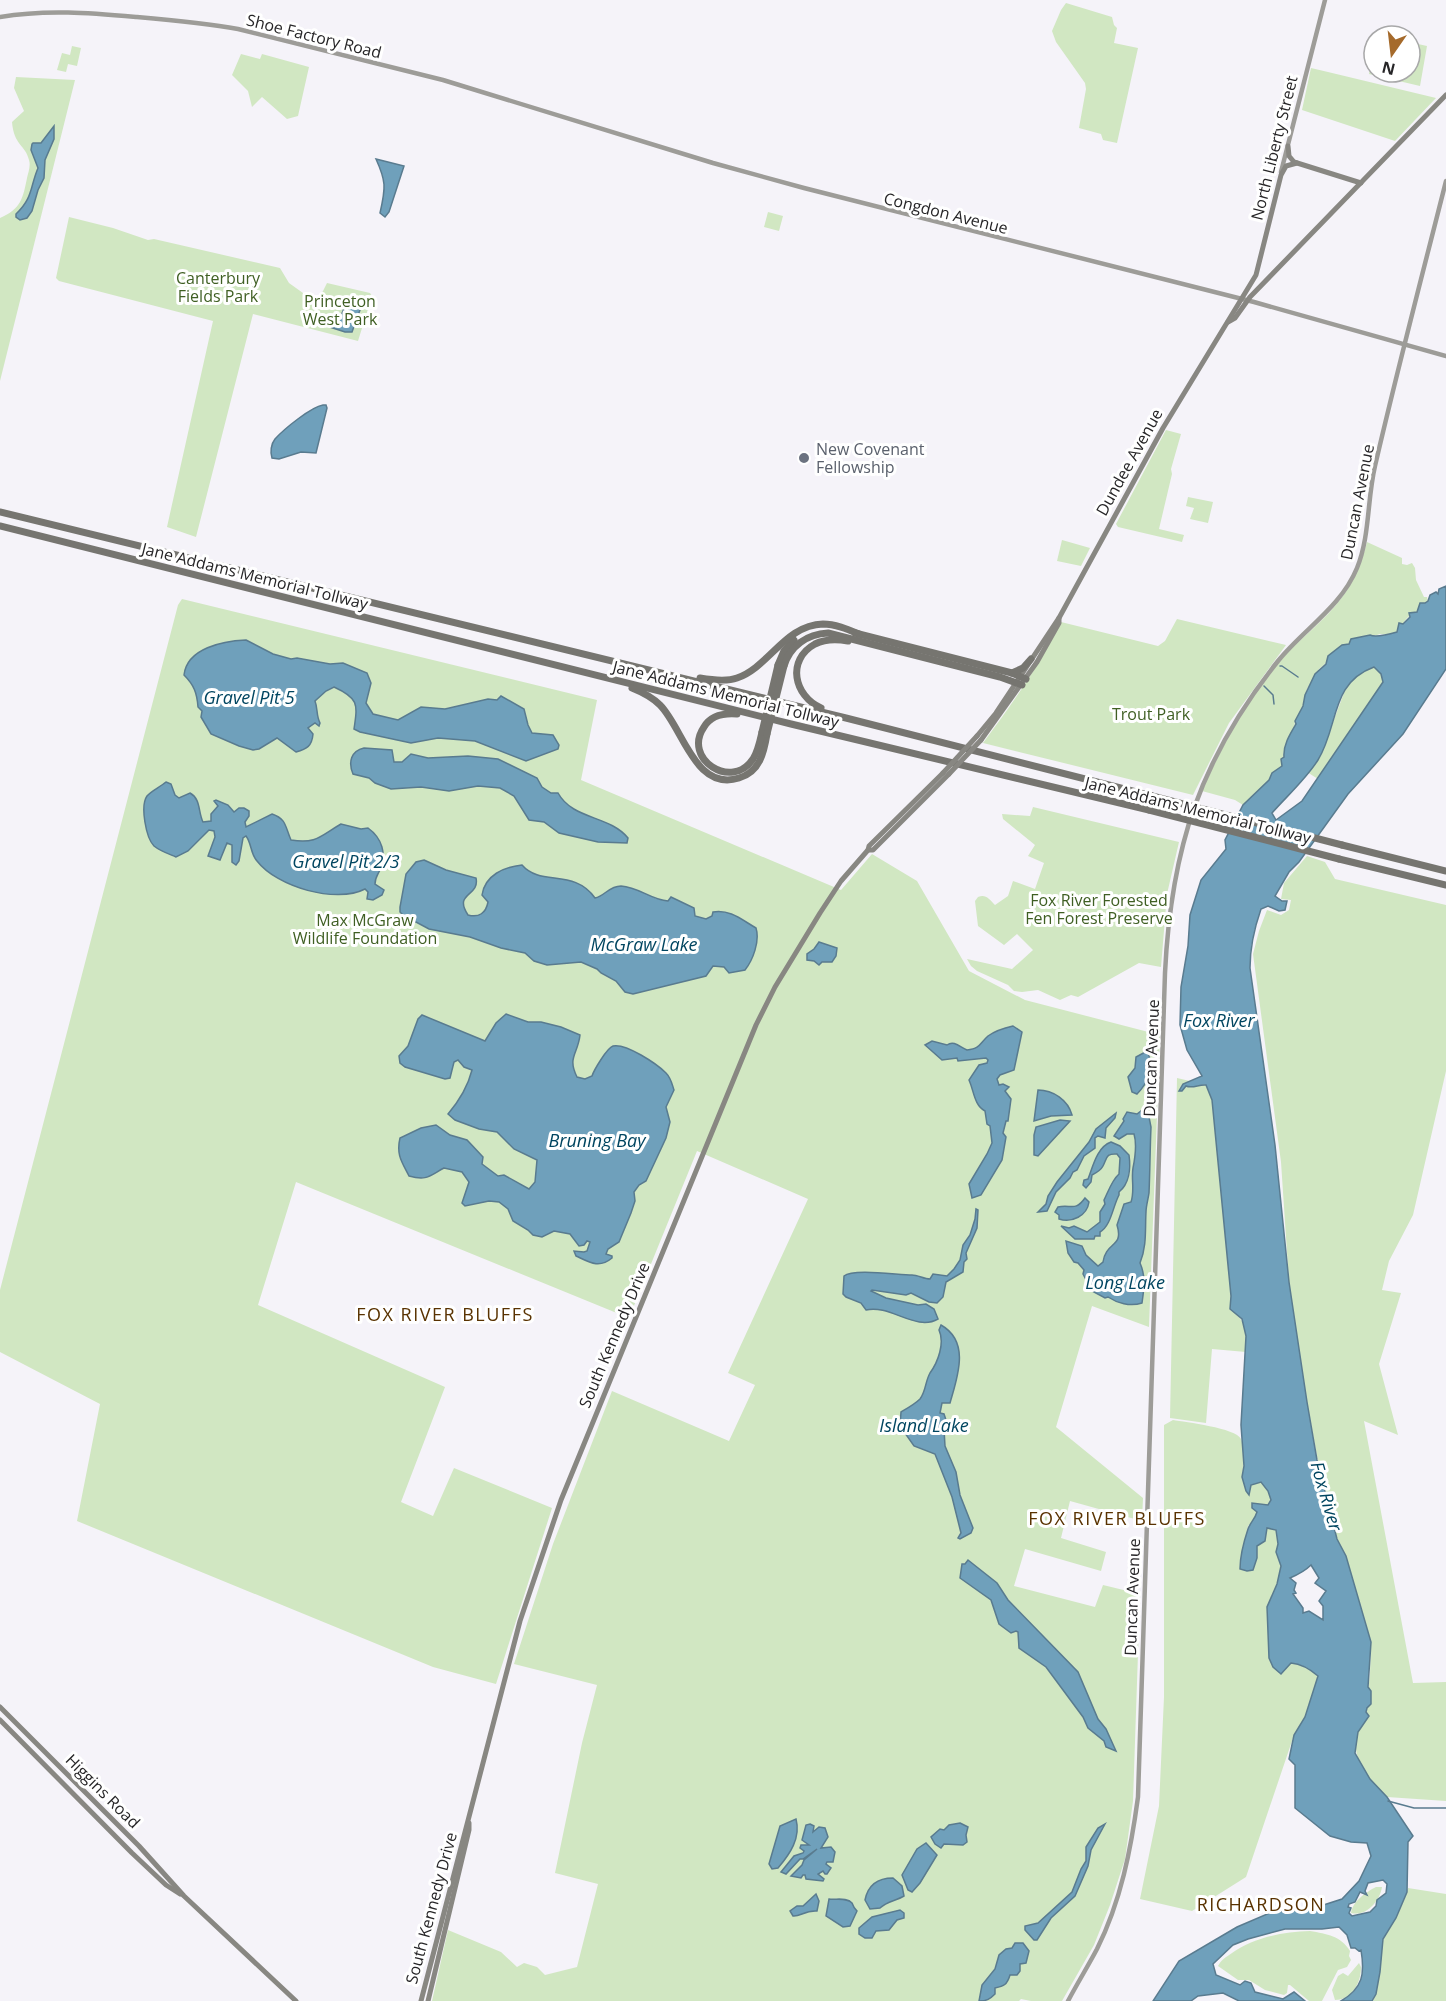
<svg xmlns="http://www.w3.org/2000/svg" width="1446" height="2001" viewBox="0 0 1446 2001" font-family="'Open Sans',sans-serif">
  <rect width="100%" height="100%" fill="#f5f3f9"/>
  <g fill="#d1e7c2">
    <polygon points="1066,3 1112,17 1114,25 1117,28 1114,43 1138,48 1117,143 1103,140 1101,134 1079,128 1086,89 1085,83 1056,42 1052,31 1061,10"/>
    <polygon points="1418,44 1427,46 1420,86 1369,74 1373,53 1374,72 1410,72 1410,62 1414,63"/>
    <polygon points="72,46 81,48 77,66 68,64 66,72 57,70 62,53 70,55"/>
    <polygon points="241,54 260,59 262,54 309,67 298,116 287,119 262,97 252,107 248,91 232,75"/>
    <polygon points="1311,68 1328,72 1436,98 1395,141 1302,110"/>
    <path d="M16,77l59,3 -75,301v-163c21,-9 23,-20 27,-40 1,-5 4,-12 2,-18 -4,-16 -15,-14 -17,-38l12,-11 -10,-23z"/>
    <polygon points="768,212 783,216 779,231 764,227"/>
    <polygon points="69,217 113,228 148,240 154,239 280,268 289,283 317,303 327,283 370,293 372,296 358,341 253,314 196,537 167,527 213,321 59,281 56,278"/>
    <polygon points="1166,430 1181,434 1171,469 1172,474 1159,529 1184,535 1182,542 1118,527 1116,524"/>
    <polygon points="1188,497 1213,502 1208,523 1190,519 1194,508 1186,506"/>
    <polygon points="1062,540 1090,548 1081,566 1057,561"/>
    <path d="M1367,542l35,16v6l5,1 5,-2 3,5 1,12 8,17h3l1,4 -8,6 -3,5c-6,2 -11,6 -14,12h-4l-1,8 -8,3 -10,-1 -31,10 -30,25 -12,20 -4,17 -8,15c0,10 -6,17 -10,26 -2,5 -1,13 -2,19 -10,6 -8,7 -14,14 -7,8 -18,18 -26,25l-8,-5 -33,-9c20,-46 45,-90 77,-129 20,-23 46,-41 64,-66 11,-15 19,-35 24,-54z"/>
    <polygon points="182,599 597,700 581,780 841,890 872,854 917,881 969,971 1025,1000 1160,1035 1149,1327 1092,1306 1056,1427 1143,1498 1142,1521 1070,1501 1061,1538 1106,1552 1101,1571 1025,1549 1014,1586 1095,1607 1103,1585 1140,1594 1133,1801 1125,1859 1110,1905 1094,1945 1062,2001 1031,2001 1021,1999 1019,2001 432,2001 448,1930 501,1952 517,1967 524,1963 537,1967 545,1975 577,1967 598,1884 555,1873 582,1743 597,1685 514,1664 553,1544 612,1391 729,1441 755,1385 728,1373 808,1199 697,1151 629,1318 296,1182 258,1305 445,1387 401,1502 433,1516 454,1468 552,1508 496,1684 433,1667 77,1521 100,1404 0,1352 0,1290 178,605"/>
    <path d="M1177,619l109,26 -57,78 -36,72 -210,-52c29,-39 56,-77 78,-121l97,24 7,-5z"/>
    <polygon points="1374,667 1381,674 1383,682 1318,779 1307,772 1319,759 1347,685 1362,671"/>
    <path d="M1033,807l146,35 -12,52 -6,73 -22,-4 -61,34 -7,-2 -11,5 -22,-10 -16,2 -8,-1 -6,-6 -31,-14 -6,-5 -4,-7 45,10 21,-19 -16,-16 -13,11 -26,-19 -3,-25 3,-4c8,-3 11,2 17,8l13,-9 5,-15 22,8 9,-26 -16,-7 7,-11 -32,-26 -1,-5 28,2z"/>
    <path d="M1307,856l18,6 10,17 111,26v166l-33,144 -24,46 -7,29 19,3 -22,71 19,71 -34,-14 49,262 33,-1v119l-59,-4c-17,-13 -39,-43 -29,-65 2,-5 8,-11 11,-15l-3,-5 4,-39 1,-31 -25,-86 -9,-17 -18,-72 -12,-65 -18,-120 -8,-120 -28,-208 6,-23 8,-21 14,5 8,-5 2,-10 -10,-1 3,-16z"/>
    <path d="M1177,1078l30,7 5,15 19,196 -1,12c17,15 17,22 16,44l-34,-3 -6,74 -36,-5z"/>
    <path d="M1173,1420c12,2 63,8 68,19 5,10 3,27 1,38l9,8 10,-3 7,9 3,9 -3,5 -15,-2 4,9 -3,9 -6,5 -3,16 12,16v-12l10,-19 9,3 2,14 -2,8 5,14 -4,18 -10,23 2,51 11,16 11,-11c10,1 19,6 27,13l-13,41 -11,18 -48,142 -54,34 -52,-12 19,-93 5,-109v-272z"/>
    <path d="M1376,1887h6c-2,14 -16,30 -31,26 1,-11 15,-21 25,-26z"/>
    <polygon points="1408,1888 1446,1894 1446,2001 1373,2001 1376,1994 1383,1939 1396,1918"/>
    <path d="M1310,1931c17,3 31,5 40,20l-1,5 2,4 -4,7 -9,3 -16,31h-13l-19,-16h-2l-1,8 -3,2 -19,-5 -16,-10h-11l-20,-14c3,-6 8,-9 14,-13 22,-16 51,-21 78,-22z"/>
    <path d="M1359,1963l2,4c0,16 -9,33 -26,33l-3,-10 6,-14 5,-3 5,3z"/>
  </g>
  <g fill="#6fa0bb" stroke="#597b8f" stroke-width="1.5" fill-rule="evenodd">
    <path d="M54,126v13l-9,21 -1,18 -6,12 -6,21 -5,7 -7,2 -4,-3v-3c17,-16 14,-27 22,-46l-7,-18 1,-6 1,-1h8z"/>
    <path d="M376,159l28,7 -15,46 -4,5 -5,-4c6,-26 6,-32 -4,-54z"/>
    <polygon points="346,304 357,307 360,310 352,332 345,332 317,323 317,317 340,318"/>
    <path d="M323,405h3l1,3 -11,45 -15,-1 -22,7 -7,-1c-2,-6 -1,-14 3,-19 9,-10 36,-32 48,-34z"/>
    <path d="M1446,586v83l-43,65 -55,60 -49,68 -10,10 -14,24 7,5h5l-2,9 -6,1 -11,-5 -7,3c-7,20 -11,38 -11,59l25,177 14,137 18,120 10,58 20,79 9,17 25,86 -3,45 3,4v13l-4,4 -1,4 3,4 -11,16 -3,21 15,26 17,18 26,39 -5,6 -1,50 -11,26 -13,21 -3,33 -4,22 -4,7h-31c22,-13 24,-27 20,-51l-2,1 -4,-3h-4l-4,-13 -8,-8 -17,2h-37l-37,10 -15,6 -20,19 3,11 24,10 5,-4 6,2 4,9 28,7 11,-7 11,9h-66l-16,-8 -25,3 -7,5h-38l26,-40 58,-34 35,-15 36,-2 34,-11 17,-18 12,-25 -4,-13 -16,-1 -21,-6 -35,-28v-43l-6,-6 5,-24 11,-18 13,-41c-8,-7 -16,-12 -27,-13l-10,11 -8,-7 -4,-9 -2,-51 10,-23 4,-18 -5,-14 2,-8 -2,-14 -9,-2 -2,13 -8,5v12l-4,12 -6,1 -7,-2c0,-13 4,-28 8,-40 2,-6 7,-10 9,-17l-5,-4v-5l16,2 3,-5 -3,-9 -7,-9 -10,3 -2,10 -3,-4 -4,-14 2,-11 -3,-41 5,-89 -4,-17 -12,-10 1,-13 -19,-196 -6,-15c-7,-1 -13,4 -20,1l-4,5h-3l4,-7 19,-8 -15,-26 -7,-25 1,-38 7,-41 2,-31 11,-35 25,-31 -1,-9 18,-35 26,-25 3,-7 10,-7 -1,-7 3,-2c-1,-12 6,-23 12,-33l-1,-3 8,-15 2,-11 10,-21 11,-10 2,-8 14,-11 7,-1 2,-5 19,-4c6,3 20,-1 27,-3l2,-9 4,1 7,-7 -1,-4 8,-1 3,-9h5l3,-2 2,-6 6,-3 2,2 1,-5zM1374,667l7,7 2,8 -81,119 -26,19 -4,-7c15,-17 34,-34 46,-53 21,-34 12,-77 56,-93zM1311,1565l8,13 -4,5 11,8 -7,10 4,5v14l-14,-9 -6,2v-5l-10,-14 3,-1 -2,-3 2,-7 -6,-5c7,-3 15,-7 21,-13zM1383,1880l4,4 -1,9 -9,7 -1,6 -6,6 -18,4 -3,-3 2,-5 -3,-1 1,-3 6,-2 5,-10 7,3 -2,-4 3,-8z"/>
    <path d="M246,640l27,14 18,5 6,-1 33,6 13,-1 24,10 4,10 -5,20 7,11 25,6 23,-13 24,2 43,-10 9,1 4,-4 23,13 4,16 4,8 21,2 6,10 -1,4 -32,12 -51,-20 -37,-3 -27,5 -51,-11 -6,-3c4,-26 4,-31 -20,-42l-8,4 -11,10c3,8 1,14 5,22l-1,3 -4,-3 -7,5 5,6c-1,12 -6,15 -17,18l-19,-14 -18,11 -6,1 -14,-4 -28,-12 -10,-17 1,-6 -4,-4c-1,-14 -4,-22 -14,-32 3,-27 39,-34 62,-35z"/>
    <path d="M364,748l28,2 2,12h8l9,-8 17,4 40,-2 30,3 39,19 5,9 9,6h7c15,27 51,22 70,45l-1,5 -29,-1 -39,-9 -15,-11 -15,-2 -15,-24 -14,-8 -22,-2 -29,5 -28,-4 -30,2 -16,-6 -6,-5 -16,-4c-5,-12 -2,-23 11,-26z"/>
    <path d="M166,782l5,2 4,11 4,3 11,-5c11,6 8,19 13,29l8,-1v-7l7,-8 -4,-5 2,-1 12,5 6,7 5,-4h5l5,3v5l-4,6 1,5 26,-13c15,5 13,13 19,26 26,4 29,-4 50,-16l20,5 7,-1c14,10 19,26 12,42 -3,6 -5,8 -5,14l9,6 -2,5 -9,5 -6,-1 1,-7 -3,-3c-29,15 -88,-2 -108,-28 -7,-8 -5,-17 -11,-25l-3,2 -4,23 -3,4 -4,-3v-17l-5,-2 -7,17 -12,-4 7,-19 -1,-6 -5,-1 -21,21 -12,6c-7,-3 -16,-6 -22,-11 -8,-8 -14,-40 -7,-50 4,-5 13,-9 19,-14z"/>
    <path d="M424,860l22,10 30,8c4,19 -23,14 -8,37 11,3 18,-2 20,-13l-6,-7c3,-20 22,-28 40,-30 19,22 52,3 73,33 10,-2 14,-12 26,-12 18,1 30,14 47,15l3,-4 23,11 1,8 11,3 6,-3 1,-4c17,-3 29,8 43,16 4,13 -3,32 -11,42l-16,3 -5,-6 -11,-1 -7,10 -73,18 -8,-2 -9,-11 -15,-8 -4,-4 -16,-7 -34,3 -13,-4 -9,-8 -24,-5 -31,-11 -41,-8 -13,-7 -7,-1 -9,-9v-5l6,-33 10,-12z"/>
    <polygon points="819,942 837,948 836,956 832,962 822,962 819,965 814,961 807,960 807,954 814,949"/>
    <path d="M506,1014l22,8h13l20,5 19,8c-2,19 -13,22 -3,42l8,2 7,-3c2,-6 15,-28 21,-30 13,-3 44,18 53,27 5,5 6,11 8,17l-8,17 4,15 -4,16 -20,43 -7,4 -5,7 1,9 -4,12 -12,29 -11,7 -2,5 6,2v2c-13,11 -23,4 -36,-2l-2,-5 10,1 3,-1 3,-9 -3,-1 -3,4 -5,1 -9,-12 -16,-3 -12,6 -9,-2 -5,-5 -15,-9 -5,-12 -9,-7 -10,-1 -24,5 -3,-3 7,-21 -7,-10 -18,-4c-15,8 -17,13 -35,8 -7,-14 -13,-21 -9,-38l21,-10 15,-3 14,10 17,5 16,17 -1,7 16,12 6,-1 25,14 6,-7 2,-22 -23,-11 -17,-17 -18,-3 -24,-9 -7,-6c11,-13 20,-28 24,-44l-8,-3 -6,-7 -4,2 -4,16 -5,1 -40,-12 -5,-4 -1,-7 9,-10 10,-27 4,-4 63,26 11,-18z"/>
    <path d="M1013,1026l9,6 -8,38 -14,5 -3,4 2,6 4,-1 6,3 -4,4 6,8 -3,22h-2l-3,12 3,4 -4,23 -21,35 -9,3 -3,-14 18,-30 5,-11 -2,-17 -3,-2 -2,-13c-11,-6 -11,-20 -16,-31l10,-15 8,-2 1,-3 -2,-2 -28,3 -1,-3 -15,2 -17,-15 7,-4 15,4c7,-5 13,2 20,5 14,-2 12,-6 21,-14 7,-5 16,-8 25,-10z"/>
    <path d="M1147,1051c8,16 1,32 -10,43l-5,-2 -4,-15 7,-9 1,-11z"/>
    <path d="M1038,1090c15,0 30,10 34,25l-21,1 -17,5z"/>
    <path d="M1141,1111l8,6 2,10c-1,22 -1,44 -2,66 -1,7 -3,13 -3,19 -1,17 1,34 -6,51 6,13 4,26 2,40 -12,4 -25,0 -34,-6l-3,1 -13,-7 -9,-17 1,-4 -6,-7 -4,-1 -6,-9 -2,-12 16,5 4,9 12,11 5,-4c3,-21 21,-14 14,-37l7,-21 7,-2c4,-12 0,-23 2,-34 2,-10 4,-24 1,-34h-7l-8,5 -5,-3 10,-15 -1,-2 4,-7 10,2z"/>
    <polygon points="1116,1113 1115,1118 1106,1128 1105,1138 1098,1136 1095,1138 1095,1148 1084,1156 1077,1170 1073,1172 1070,1178 1056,1192 1047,1211 1038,1212 1046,1204 1048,1196 1057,1182 1089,1142 1096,1129"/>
    <polygon points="1060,1120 1070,1121 1038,1156 1034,1155 1034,1135 1036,1127"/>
    <path d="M1111,1142l9,4 9,9c2,14 0,29 -10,37v3c-6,11 -8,31 -19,37v4h-5l-1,3h-19l-14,-13 8,2 5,-2 13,6 13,-10v-10l5,-8 -1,-4c4,-8 8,-20 15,-26l1,-16 -3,-4c-11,-1 -10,4 -14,12 -2,4 -7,7 -11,9l-1,7 -5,6 -3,-3 1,-5 4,-1c5,-13 9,-32 23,-37z"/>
    <path d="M1085,1198l4,4c-2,14 -17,21 -30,17v-4l-4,-3 3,-5c13,-3 17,5 27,-9z"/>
    <path d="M976,1209l2,1 -1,18 -11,25 1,6 -3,3 -1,10 -17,10 -3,15 -6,6 -8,-1 -18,-9 -5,2 -34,-5 -1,1 15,7 32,7 8,-1 8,5 4,10c-22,13 -48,-15 -72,-9l-5,-7 -15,-6 -3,-3 1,-18c9,-8 54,-1 68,-1 6,0 12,4 18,4l3,-5 14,2 7,-7 6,-9 3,-15 7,-10 5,-16z"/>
    <path d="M941,1325c30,17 16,53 9,78h-8l-2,10 4,1 2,6 -2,9 1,17 11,26 4,23 13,33 -2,5 -11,6 -2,-1 3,-5 -9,-36 -17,-43 -21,-8 -14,-20 1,-14c5,-3 14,-8 19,-13 6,-8 5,-17 10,-26 8,-11 15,-30 9,-43z"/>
    <polygon points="968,1560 997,1583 1008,1600 1078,1672 1098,1719 1106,1729 1116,1751 1106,1747 1104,1741 1088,1728 1083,1717 1046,1667 1019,1648 1018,1632 1016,1631 1011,1633 999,1624 991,1600 960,1578 962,1564 965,1564"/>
    <path d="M796,1819c5,19 -6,35 -18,49l-6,1 -3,-5 11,-38z"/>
    <polygon points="960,1823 968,1827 966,1835 967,1842 963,1845 944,1844 941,1848 935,1844 931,1837 940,1829 944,1830 949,1825"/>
    <polygon points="810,1824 814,1826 813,1832 819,1827 825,1828 828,1837 821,1848 831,1847 835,1852 833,1862 827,1862 826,1864 831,1868 827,1874 825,1874 823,1871 818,1874 824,1879 823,1881 806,1879 805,1875 803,1875 801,1878 791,1876 802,1865 804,1860 817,1849 803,1859 800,1859 786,1874 781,1872 794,1856 803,1853 804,1851 800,1848 801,1845 809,1845 802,1840 806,1825"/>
    <polygon points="1105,1824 1091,1850 1088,1866 1075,1896 1051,1918 1037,1940 1034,1940 1025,1930 1025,1926 1038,1923 1072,1892 1081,1869 1086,1861 1086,1847 1098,1828"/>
    <polygon points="926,1843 937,1855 920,1883 912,1892 908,1890 902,1875 917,1849"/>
    <path d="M893,1878l9,8 2,10c-8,5 -17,5 -24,12l-10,1 -5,-9c3,-15 13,-22 28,-22z"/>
    <path d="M816,1894l3,7 -2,10c-12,-1 -17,6 -24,5l-3,-5 7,-5h6z"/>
    <path d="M829,1899c7,1 18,-2 23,4 1,3 3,6 5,8l-7,15 -7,1 -17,-11z"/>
    <polygon points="900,1910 904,1913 904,1918 897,1920 889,1930 876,1931 872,1938 865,1938 859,1934 859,1928 872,1917"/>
    <path d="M1015,1943h8l6,8 -3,12 -6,1v7l-3,4h-7c-3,10 -6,11 -15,13v6c-5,5 -8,7 -16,7l3,-16 13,-16 4,-14 7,-6 6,-1z"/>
  </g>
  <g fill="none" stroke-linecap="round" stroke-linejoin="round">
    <g stroke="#597b8f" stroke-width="1.5">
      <polyline points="1280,666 1282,666 1298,677"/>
      <polyline points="1264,686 1273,695 1274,704"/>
      <polyline points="1388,1801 1414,1808 1446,1808"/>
    </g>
    <g stroke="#9d9c98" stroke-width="4.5">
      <path d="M0,17c46,-8 91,-4 137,0 34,3 68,6 101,12l205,51 270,83 91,25 450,114 192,54"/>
      <polyline points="1281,172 1325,0"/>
      <path d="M1068,2001c9,-17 20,-35 29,-52 24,-48 34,-100 41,-152l27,-824c6,-125 35,-214 113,-312 26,-32 63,-54 79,-93 13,-32 10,-68 18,-102 22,-95 47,-190 71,-285"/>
    </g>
    <g stroke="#888782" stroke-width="5">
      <polyline points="1288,146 1289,156 1294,162 1361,183"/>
      <polyline points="1228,322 1235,318 1250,297 1446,95"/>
      <polyline points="977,736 996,713 1059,618 1163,428 1256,275 1281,175 1286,166 1297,163"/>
      <polyline points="981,740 1037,662 1059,623 1059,618"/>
      <polyline points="868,850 873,850 949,774"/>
      <polyline points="0,1707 139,1846 184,1896 296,2001"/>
      <polyline points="0,1720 132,1853 166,1885 180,1894"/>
      <polyline points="421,2001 520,1621 561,1500 756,1025 775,987 820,913 841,881 868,850 869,846 943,773"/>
      <polyline points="428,2001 469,1830 469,1823"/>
    </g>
    <g stroke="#767570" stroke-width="7">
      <polyline points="0,512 846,718 1152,796"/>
      <polyline points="0,526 791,724 1149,810"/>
      <polyline points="855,633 1012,673 1026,679"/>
      <polyline points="778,665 784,651 794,640"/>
      <path d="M784,666c6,-20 23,-32 44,-33l172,44 22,8"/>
      <polyline points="1012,673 1023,668 1031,659"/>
      <path d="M700,678c12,2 26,4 37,0 32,-11 48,-53 86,-54 12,0 24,5 36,10"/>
      <path d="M632,688c10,4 20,9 28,17 23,23 35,87 79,73 21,-6 25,-26 28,-44"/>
      <path d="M821,708c-27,-12 -35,-48 -6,-64 10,-5 22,-5 33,-3"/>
      <path d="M737,714c-13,-1 -26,1 -33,13 -22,32 28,64 49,32 5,-8 7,-18 9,-27"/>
      <polyline points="1342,845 1446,871"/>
      <polyline points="1339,859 1446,885"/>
    </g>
    <g stroke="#888782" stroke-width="5">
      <polyline points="943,773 977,736"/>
      <polyline points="949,774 981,740"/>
    </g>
    <g stroke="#767570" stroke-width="7">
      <polyline points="762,732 778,665"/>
      <polyline points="767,734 784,666"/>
      <polyline points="1152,796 1342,845"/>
      <polyline points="1149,810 1339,859"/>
    </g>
  </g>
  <circle fill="#6b7280" stroke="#fff" stroke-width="2" cx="804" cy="458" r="6"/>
  <g text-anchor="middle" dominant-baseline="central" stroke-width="6" stroke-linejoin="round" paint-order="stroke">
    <g font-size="16" fill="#262527" stroke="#fff">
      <text transform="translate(314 36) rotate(14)">Shoe Factory Road</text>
      <text transform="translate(1274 148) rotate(-76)">North Liberty Street</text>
      <text transform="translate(946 213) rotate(14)">Congdon Avenue</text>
      <text transform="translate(1129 462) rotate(-61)">Dundee Avenue</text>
      <text transform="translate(1357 502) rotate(-79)">Duncan Avenue</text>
      <text transform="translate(255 576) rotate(14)">Jane Addams Memorial Tollway</text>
      <text transform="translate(726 694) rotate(14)">Jane Addams Memorial Tollway</text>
      <text transform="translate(1198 810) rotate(14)">Jane Addams Memorial Tollway</text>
      <text transform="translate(1151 1058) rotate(-88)">Duncan Avenue</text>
      <text transform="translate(614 1335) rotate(-67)">South Kennedy Drive</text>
      <text transform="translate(1132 1597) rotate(-88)">Duncan Avenue</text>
      <text transform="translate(103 1791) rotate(45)">Higgins Road</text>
      <text transform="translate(431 1908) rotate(-75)">South Kennedy Drive</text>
    </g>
    <g font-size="16" fill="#3f5f23" stroke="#fff">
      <text x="218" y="278">Canterbury<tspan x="218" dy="18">Fields Park</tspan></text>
      <text x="340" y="301">Princeton<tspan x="340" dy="18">West Park</tspan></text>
      <text x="1151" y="714">Trout Park</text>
      <text x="1099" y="900">Fox River Forested<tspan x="1099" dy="18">Fen Forest Preserve</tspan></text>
      <text x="365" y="920">Max McGraw<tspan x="365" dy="18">Wildlife Foundation</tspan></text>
    </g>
    <g font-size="16" fill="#5b616d" stroke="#fff" text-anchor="start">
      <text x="816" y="449">New Covenant<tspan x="816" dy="18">Fellowship</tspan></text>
    </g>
    <g font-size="18" font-style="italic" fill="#004560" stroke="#fff">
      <text x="249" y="697">Gravel Pit 5</text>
      <text x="346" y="861">Gravel Pit 2/3</text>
      <text x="644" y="944">McGraw Lake</text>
      <text x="1219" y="1020">Fox River</text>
      <text x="597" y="1140">Bruning Bay</text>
      <text x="1125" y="1282">Long Lake</text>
      <text x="924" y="1425">Island Lake</text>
      <text transform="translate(1327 1496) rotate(74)">Fox River</text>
    </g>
    <g font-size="18" letter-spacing="1.5" fill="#593201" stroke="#fff">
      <text x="445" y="1314">FOX RIVER BLUFFS</text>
      <text x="1117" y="1518">FOX RIVER BLUFFS</text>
      <text x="1261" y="1904">RICHARDSON</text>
    </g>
  </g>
  <g transform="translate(1392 54) rotate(194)"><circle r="28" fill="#ffffff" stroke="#a8a8a9" stroke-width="1.5"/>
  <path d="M0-4.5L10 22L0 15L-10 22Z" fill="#a56a2b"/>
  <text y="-9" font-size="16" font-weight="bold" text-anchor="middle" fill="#262527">N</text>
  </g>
</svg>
